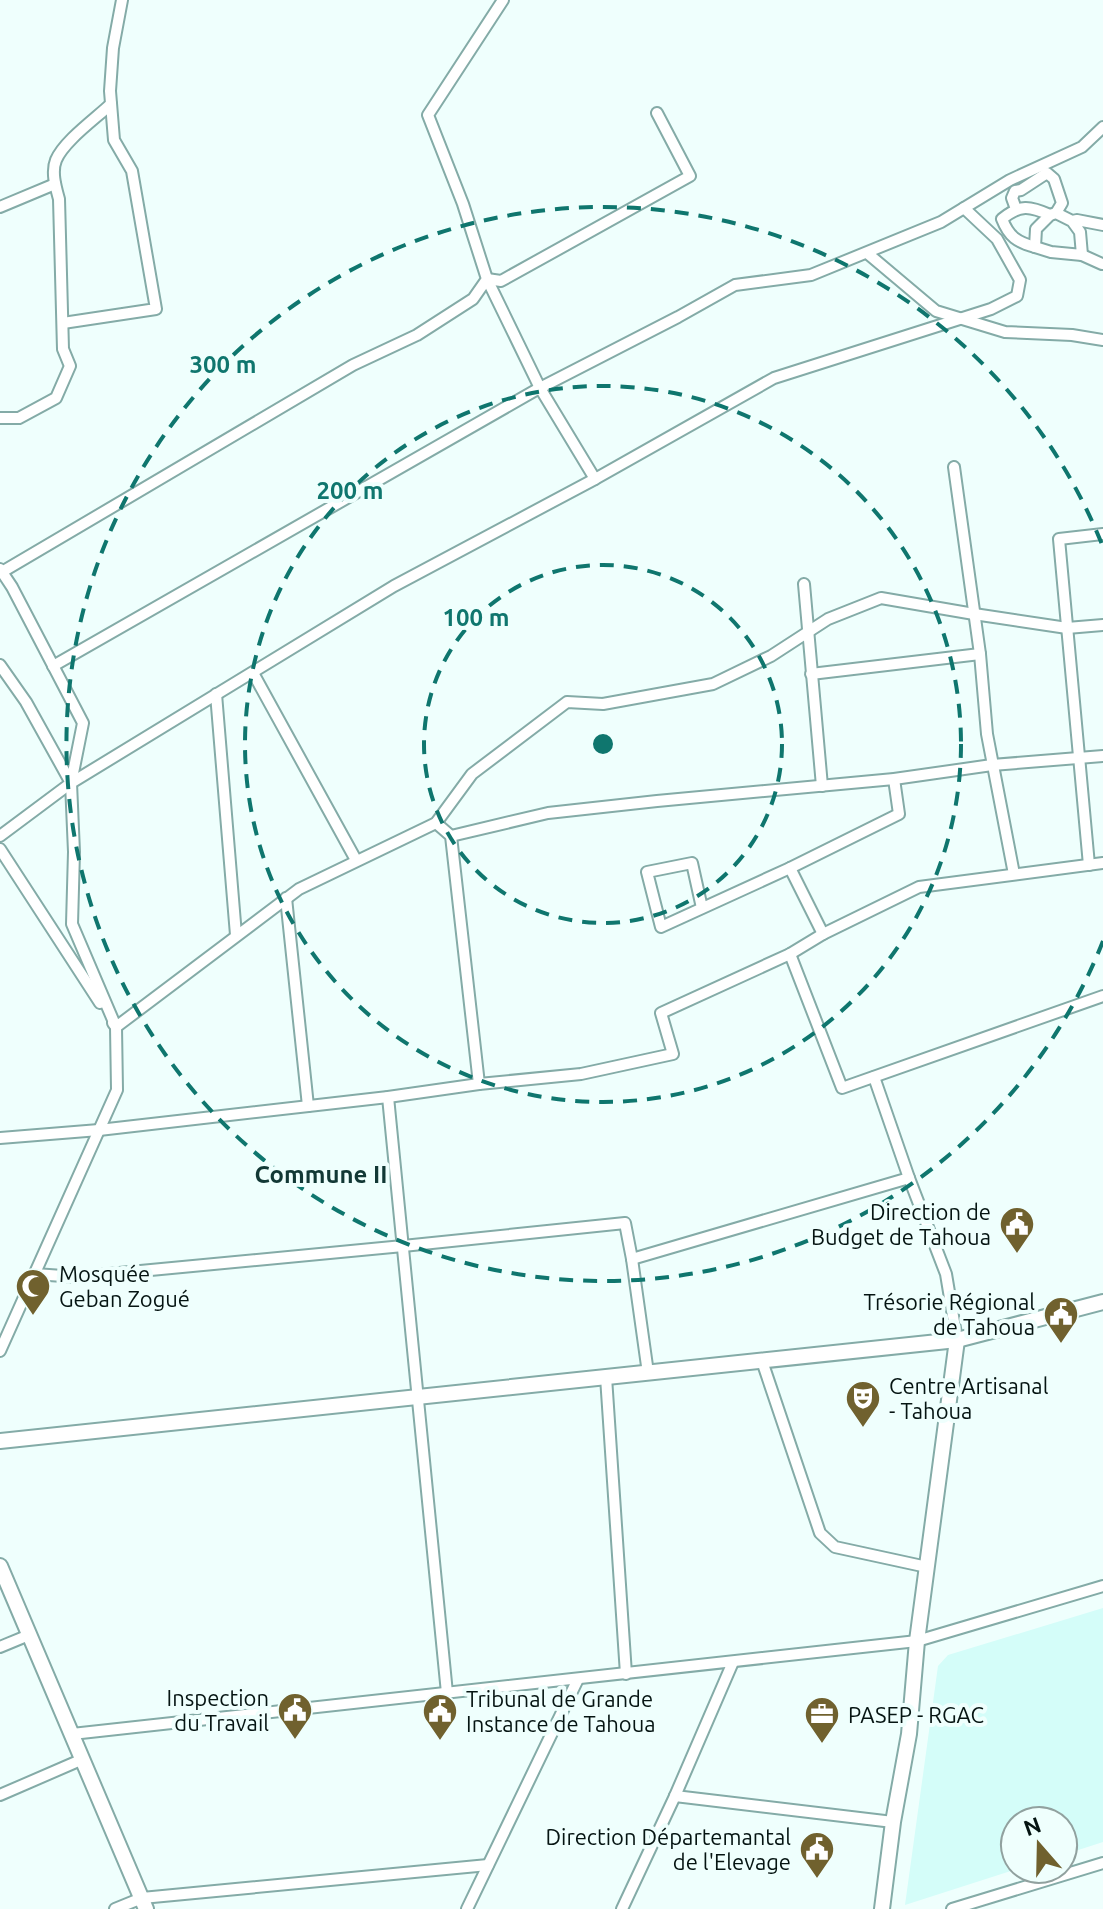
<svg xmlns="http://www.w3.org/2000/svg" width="1103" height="1909" viewBox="0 0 1103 1909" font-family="Ubuntu,sans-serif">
  <rect width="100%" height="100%" fill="#effffd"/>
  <polygon fill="#d4fdf9" points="1103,1608 1103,1842 1063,1855 1063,1821 1015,1821 1015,1869 1017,1869 905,1905 938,1666 948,1655"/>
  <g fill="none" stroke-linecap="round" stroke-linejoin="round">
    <g stroke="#84aba7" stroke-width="14">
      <g id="street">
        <polyline points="0,207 55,184"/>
        <polyline points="1016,209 1012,198 1015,191 1021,190 1047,173 1054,179 1062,203 1056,213"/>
        <polyline points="1072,221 1080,232 1082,255 1051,252 1035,247 1036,229 1050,215 1056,213 1072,221 1077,220 1103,225"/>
        <path d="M1035,247c-18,-5 -26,-10 -33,-28 18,-15 28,-13 48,-4"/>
        <polyline points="867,253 936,311 1005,332 1072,335 1103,340"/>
        <polyline points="1082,255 1102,264"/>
        <polyline points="487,279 501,281 690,176 657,113"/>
        <polyline points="487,279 540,388 595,479"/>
        <polyline points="63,323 156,309 132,171 114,140 110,91 113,48 122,0"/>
        <path d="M0,418h19l37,-20 14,-32 -7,-17 -4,-150c-3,-11 -8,-27 -3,-39 8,-19 39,-41 55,-56"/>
        <polyline points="954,467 980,654 987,734 1014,874"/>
        <polyline points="0,569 12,587 83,723 71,783"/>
        <polyline points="2,572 353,365 417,335 473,299 487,279 463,204 428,115 503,0"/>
        <polyline points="804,584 822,786"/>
        <polyline points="0,665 26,702 71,783 74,852 72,924 116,1027 299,889 436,823 472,774 567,702 603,704 713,684 771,656 828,619 881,598 974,614 1067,628 1103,625"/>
        <polyline points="53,666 536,390 678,317 735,285 811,275 941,222 1010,180 1082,147 1103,127"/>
        <polyline points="253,673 356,860"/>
        <polyline points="811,674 980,654"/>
        <polyline points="216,694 236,935"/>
        <polyline points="436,823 451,836 479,1084"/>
        <polyline points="0,836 71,783 394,586 595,479 774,378 991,309 1017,296 1020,280 997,239 964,208"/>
        <polyline points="451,836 548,813 657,801 894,779 992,765 1103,756"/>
        <polyline points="0,849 100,1003"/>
        <polyline points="1089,865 1059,539 1103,534"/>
        <polyline points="790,868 823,934"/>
        <polyline points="286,898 308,1106"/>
        <polyline points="702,908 692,863 647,872 661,927 790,868 899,814 894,779"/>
        <polyline points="790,954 842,1088 1103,996"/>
        <polyline points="874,1077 909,1178 946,1274 957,1340"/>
        <polyline points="388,1097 447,1693"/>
        <polyline points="0,1138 99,1130 388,1097 479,1084 581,1074 673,1054 661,1013 790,954 823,934 919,887 1103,863"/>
        <polyline points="632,1259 909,1178"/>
        <polyline points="35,1274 77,1277 403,1246 625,1223 632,1259 648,1373"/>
        <polyline points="0,1351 117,1090 116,1027 113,1023"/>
        <polyline points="762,1361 820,1533 835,1547 927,1567"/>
        <polyline points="606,1377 626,1674"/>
        <polyline points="0,1647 29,1635"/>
        <polyline points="72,1734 917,1641 1103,1586"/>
        <polyline points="0,1795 83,1759"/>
        <polyline points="675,1796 893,1822"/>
        <polyline points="115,1909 142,1898 488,1865"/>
        <polyline points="467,1909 578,1679"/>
        <polyline points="622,1909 675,1796 733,1662"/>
        <polyline points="952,1909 1103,1863"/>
      </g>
    </g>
    <g stroke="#84aba7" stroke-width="18">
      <g id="secondary">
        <polyline points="0,1441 957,1340 1103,1302"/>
        <polyline points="0,1566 146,1909"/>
        <polyline points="882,1909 893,1822 909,1734 917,1641 957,1340"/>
      </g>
    </g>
    <use href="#street" stroke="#fff" stroke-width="10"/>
    <use href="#secondary" stroke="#fff" stroke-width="14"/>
  </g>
  <g fill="none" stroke="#0f766e" stroke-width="4" stroke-dasharray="14 10">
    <circle cx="603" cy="744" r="179"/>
    <circle cx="603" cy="744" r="358"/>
    <path d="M1103 941A537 537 0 1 1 1103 547"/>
  </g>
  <defs>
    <g id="civic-pin" transform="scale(1.8)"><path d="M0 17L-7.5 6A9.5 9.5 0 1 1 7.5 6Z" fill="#70612e" stroke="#effffd"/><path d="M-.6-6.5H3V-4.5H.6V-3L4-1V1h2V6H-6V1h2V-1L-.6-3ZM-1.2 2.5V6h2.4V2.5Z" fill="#fff"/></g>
    <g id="mosque-pin" transform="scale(1.8)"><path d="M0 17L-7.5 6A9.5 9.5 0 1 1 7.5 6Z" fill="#70612e" stroke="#effffd"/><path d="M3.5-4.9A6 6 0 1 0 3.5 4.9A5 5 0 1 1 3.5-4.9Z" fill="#fff"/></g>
    <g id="theatre-pin" transform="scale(1.8)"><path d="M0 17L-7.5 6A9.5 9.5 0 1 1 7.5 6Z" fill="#70612e" stroke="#effffd"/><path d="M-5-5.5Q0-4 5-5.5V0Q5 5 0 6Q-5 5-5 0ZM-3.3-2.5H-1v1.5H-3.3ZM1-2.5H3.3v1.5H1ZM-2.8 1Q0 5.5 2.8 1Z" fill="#fff"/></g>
    <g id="office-pin" transform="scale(1.8)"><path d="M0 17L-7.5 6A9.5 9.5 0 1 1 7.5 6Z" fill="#70612e" stroke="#effffd"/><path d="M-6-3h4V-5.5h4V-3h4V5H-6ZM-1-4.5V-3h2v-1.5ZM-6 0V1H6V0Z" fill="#fff"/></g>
  </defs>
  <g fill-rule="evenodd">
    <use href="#civic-pin" x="1017" y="1224"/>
    <use href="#mosque-pin" x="33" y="1286"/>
    <use href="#civic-pin" x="1061" y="1314"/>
    <use href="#theatre-pin" x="863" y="1398"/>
    <use href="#civic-pin" x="295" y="1710"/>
    <use href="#civic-pin" x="440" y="1711"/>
    <use href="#office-pin" x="822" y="1714"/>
    <use href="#civic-pin" x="817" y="1849"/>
  </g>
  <g text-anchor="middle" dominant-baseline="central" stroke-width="8" stroke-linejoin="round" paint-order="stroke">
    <g font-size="22" fill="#051412" stroke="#effffd" text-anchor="end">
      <text x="991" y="1211">Direction de<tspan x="991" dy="25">Budget de Tahoua</tspan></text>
      <text x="59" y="1273" text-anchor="start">Mosquée<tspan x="59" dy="25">Geban Zogué</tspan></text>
      <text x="1035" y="1301">Trésorie Régional<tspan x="1035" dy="25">de Tahoua</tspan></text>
      <text x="889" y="1385" text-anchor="start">Centre Artisanal<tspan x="889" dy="25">- Tahoua</tspan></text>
      <text x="269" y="1697">Inspection<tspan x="269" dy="25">du Travail</tspan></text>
      <text x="466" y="1698" text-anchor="start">Tribunal de Grande<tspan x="466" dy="25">Instance de Tahoua</tspan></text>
      <text x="848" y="1714" text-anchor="start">PASEP - RGAC</text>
      <text x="791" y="1836">Direction Départemantal<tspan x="791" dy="25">de l'Elevage</tspan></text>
    </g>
    <g font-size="24" font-weight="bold" fill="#123835" stroke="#effffd">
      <text x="321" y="1174">Commune II</text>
    </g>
  </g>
  <circle cx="603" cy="744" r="12" fill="#0f766e" stroke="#effffd" stroke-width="4"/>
  <g font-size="24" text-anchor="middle" font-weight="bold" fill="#0f766e" stroke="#effffd" stroke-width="8" stroke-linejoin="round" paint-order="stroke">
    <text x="223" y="373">300 m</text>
    <text x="350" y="499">200 m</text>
    <text x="476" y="626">100 m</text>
  </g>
  <g transform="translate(1039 1845) rotate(340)"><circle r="38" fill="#effffd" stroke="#91a19f" stroke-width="2"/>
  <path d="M0-6L14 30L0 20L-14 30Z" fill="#70612e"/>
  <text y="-12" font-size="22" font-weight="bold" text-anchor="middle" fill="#051412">N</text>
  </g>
</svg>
